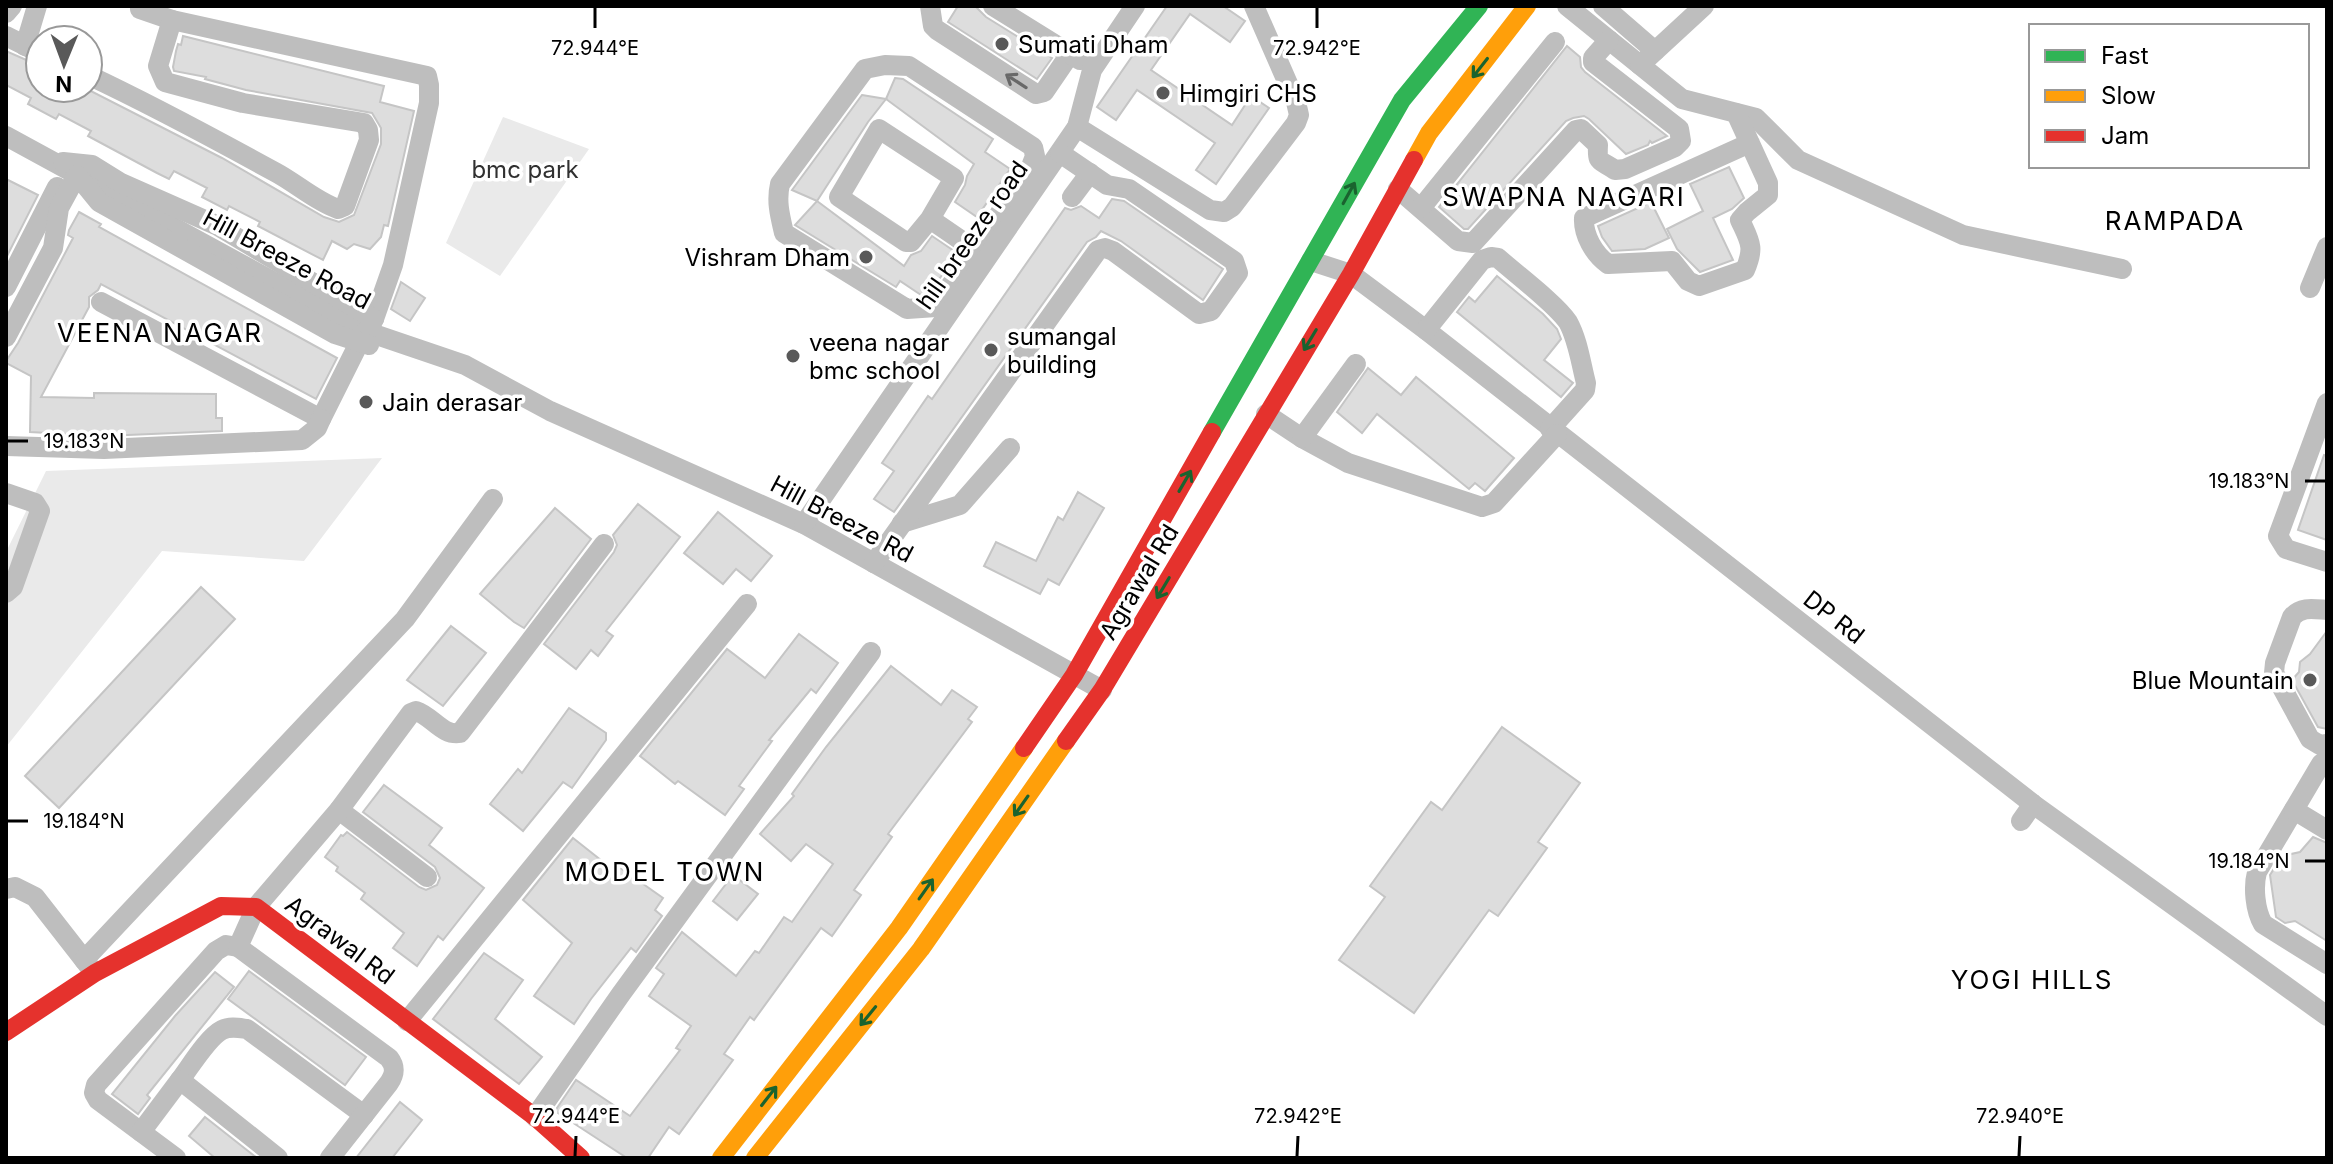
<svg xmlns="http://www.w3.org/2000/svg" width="2333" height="1164" viewBox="0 0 2333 1164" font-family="Inter,sans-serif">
  <rect width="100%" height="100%" fill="#fff"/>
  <g fill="#eaeaea">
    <polygon points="503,117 589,149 500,276 446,243"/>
    <polygon points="382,458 304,561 162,551 6,747 6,552 46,471"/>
  </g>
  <g fill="#ddd" stroke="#c5c5c5" stroke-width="2">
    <polygon points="958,6 975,6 986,17 1052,58 1037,79 948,22"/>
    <polygon points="1167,6 1223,6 1245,21 1230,42 1190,14 1151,70 1232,125 1251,96 1269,108 1216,184 1196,170 1215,143 1137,90 1116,120 1097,107"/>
    <polygon points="183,36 384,86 380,102 414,111 388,226 384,225 381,237 370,249 354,244 347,249 332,241 323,260 258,226 260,222 229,206 227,210 202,197 207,188 174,171 169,179 157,173 88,136 91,131 59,114 56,119 28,104 31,98 6,85 6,51 40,66 40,88 85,88 222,158 324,217 339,222 354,215 381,144 381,128 372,113 246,90 205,79 206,77 174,71 173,67 176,51 178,44 181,45"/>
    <polygon points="1567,46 1580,57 1581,67 1585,72 1667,136 1652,143 1650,141 1648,145 1626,154 1589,119 1584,116 1573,118 1566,121 1468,229 1464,229 1439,207"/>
    <polygon points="895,78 903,79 993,139 985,152 1010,169 977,217 955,202 965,185 967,176 974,164 886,99"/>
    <polygon points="862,95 886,99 868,122 817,201 792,190"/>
    <polygon points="1729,167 1744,198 1732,209 1713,218 1733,260 1700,272 1677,249 1667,229 1703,211 1690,184"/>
    <polygon points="6,179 38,195 6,258"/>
    <polygon points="1112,199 1124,201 1223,269 1203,300 1121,241 1101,231 1096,237 1087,242 894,512 874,499 894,471 882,463 928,396 932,399 1065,208 1071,210 1081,206 1099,218"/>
    <polygon points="817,201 904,266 911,255 921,251 932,236 957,253 929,294 921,295 900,281 896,287 795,225"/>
    <polygon points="1651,202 1669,238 1645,249 1612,251 1602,237 1598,226"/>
    <polygon points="79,212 101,224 99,227 337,358 316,399 101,284 98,290 89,297 89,307 41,397 94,398 94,393 216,394 216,418 222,418 222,431 104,436 30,432 31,376 6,363 6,361 18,343 73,238 68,235 69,230"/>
    <polygon points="1497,276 1543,314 1557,329 1561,339 1544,360 1573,383 1561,397 1457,312 1469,297 1475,302"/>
    <polygon points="401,282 425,298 410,321 391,309"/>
    <polygon points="1368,368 1401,395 1416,377 1514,458 1485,491 1475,483 1469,489 1377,414 1362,433 1337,412"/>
    <polygon points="2324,455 2327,456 2327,540 2298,530"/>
    <polygon points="1078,492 1104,508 1059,585 1048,579 1040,594 984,566 996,542 1036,561 1058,517 1063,520"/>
    <polygon points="638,504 680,537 606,631 613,636 598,656 591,650 576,669 544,644 614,552 617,545 613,535"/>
    <polygon points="555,508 591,539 524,628 514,622 480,594"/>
    <polygon points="718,512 772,556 751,581 736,569 723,584 684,553"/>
    <polygon points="201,587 235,619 59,808 25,776"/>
    <polygon points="451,626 486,653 443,706 407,680"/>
    <polygon points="2327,631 2327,729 2318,727 2292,680 2299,672 2300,662 2310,654"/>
    <polygon points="799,634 838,663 816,693 811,689 769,740 772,741 739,786 744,789 725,815 678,781 675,784 640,756 727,649 765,678"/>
    <polygon points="891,666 941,705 952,690 977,707 968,719 972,722 888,834 892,837 854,890 861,895 832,936 821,928 754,1020 750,1017 724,1054 733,1060 679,1134 669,1127 648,1158 627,1158 555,1111 576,1080 630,1116 680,1050 676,1048 691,1026 649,996 664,974 656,968 682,932 736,976 755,951 759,953 784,917 792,922 833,864 806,844 791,861 760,834 794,796 792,794 826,747"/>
    <polygon points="569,708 606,733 606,740 572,788 563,782 523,831 490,804 518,769 522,773"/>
    <polygon points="1502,727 1580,783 1538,842 1547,848 1498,916 1489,910 1414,1013 1339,960 1385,897 1370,886 1431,802 1442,810"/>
    <polygon points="384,785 442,828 429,845 484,888 443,940 438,936 417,966 393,948 404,933 361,899 365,893 336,871 338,867 325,857 341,835 343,836 347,832 419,887 426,890 437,885 440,878 435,867 363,812"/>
    <polygon points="2313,837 2327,843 2327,941 2295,921 2285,923 2276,917 2270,875 2282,856 2300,852"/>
    <polygon points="573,838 616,872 619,867 663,898 655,910 662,916 636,952 631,948 591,999 574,1024 534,996 572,943 523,900"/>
    <polygon points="733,875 758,894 737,920 713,901"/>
    <polygon points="484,953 523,980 495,1019 542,1057 519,1084 433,1019"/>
    <polygon points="249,971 366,1057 345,1085 228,999"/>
    <polygon points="215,972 234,987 147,1095 150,1098 138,1114 112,1094 175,1016"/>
    <polygon points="400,1102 422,1120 392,1158 356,1158"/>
    <polygon points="205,1117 257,1158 215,1158 189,1136"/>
  </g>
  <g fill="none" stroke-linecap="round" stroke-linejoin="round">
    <g stroke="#bebebe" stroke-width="20">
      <polyline points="930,6 933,26 937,30 1036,94 1044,92 1070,54"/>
      <polyline points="993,6 1080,60"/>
      <polyline points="1567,6 1682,99 1756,118 1798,160 1963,235 2122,269"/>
      <polyline points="1603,6 1655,51"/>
      <polyline points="140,9 172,20"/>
      <polyline points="6,13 12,6"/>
      <polyline points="6,36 40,53"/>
      <polyline points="25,46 37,6"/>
      <path d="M885,65l24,1 124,81 2,9 -5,13 -94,138 -29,2 -123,-76c-4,-17 -8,-32 -4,-49l85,-115z"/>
      <polyline points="1640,65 1704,6"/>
      <path d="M88,75c64,30 125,63 187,97 21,11 40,29 63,37l7,-3 24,-66 -1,-10 -4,-7 -121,-20 -78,-21 -7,-16 14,-46 255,56 2,9v18l-36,162 -19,54"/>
      <path d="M1736,113l32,70v12l-21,17 -7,8c10,22 15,27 5,50l-46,16 -11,-5 -16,-20 -64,3c-14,-10 -25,-29 -24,-46l166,-75"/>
      <polyline points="1077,127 1210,210 1224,212 1232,207 1296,123 1299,115 1296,102 1254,6"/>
      <polyline points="6,136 362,330 465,365 550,411 804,524 1102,690"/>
      <polyline points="63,162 92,165 121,183 216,225 374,319 359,343 321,419 101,302"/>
      <path d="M1398,189l60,52 15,2 103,-113 5,-1 17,16c-1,19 1,14 17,25l10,-1 50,-22 6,-6 -2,-12 -86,-67v-4l16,-18"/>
      <polyline points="1072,197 1090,173"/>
      <polyline points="1421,208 1555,42"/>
      <polyline points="930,219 954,178 879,129 839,197 906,242 911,242 930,219 984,256"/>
      <polyline points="1311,261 1351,274 1426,330 2033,804 2327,1016"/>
      <polyline points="6,287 57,187"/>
      <polyline points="2310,288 2327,247"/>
      <path d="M1426,330l56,-70 9,-3 7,1c18,16 58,46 70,64 10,18 13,42 18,61l-1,7 -35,39"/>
      <polyline points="6,337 53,248 59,208 77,175 99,202 335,334 369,345"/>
      <polyline points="2327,403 2278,536 2286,549 2327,562"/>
      <polyline points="1266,414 1302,438 1348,463 1482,507 1494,503 1557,434"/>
      <polyline points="1302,438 1356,364"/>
      <polyline points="6,446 104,449 302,440 317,428 321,419"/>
      <polyline points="6,493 35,503 40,511 13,587 6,593"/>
      <polyline points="902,523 960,505 1010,448"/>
      <polyline points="804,524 1077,127 1092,70 1135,6"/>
      <polyline points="874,563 1098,250 1105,248 1113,251 1199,314 1211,311 1238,273 1234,261 1129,189 1107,185 1060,153"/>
      <path d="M2327,610c-13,-1 -26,-4 -35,7l-17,46 -1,10 36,66 10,6 7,-1"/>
      <path d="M2327,759l-6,5 -64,108c-4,15 -2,38 6,52l64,40"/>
      <polyline points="339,810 427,877"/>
      <polyline points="2294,810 2327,830"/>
      <polyline points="2021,821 2033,804"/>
      <polyline points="6,889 15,887 35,897 92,970"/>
      <polyline points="84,960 405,619 493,499"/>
      <polyline points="407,1021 747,604"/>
      <path d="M180,1080c10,-13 28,-43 42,-50 8,-4 17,-2 25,-1l117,86"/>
      <polyline points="535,1117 621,994 871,652"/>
      <polyline points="141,1132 98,1100 94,1093 96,1085 216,951 226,945 238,947"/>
      <polyline points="176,1158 141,1132 180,1080 278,1158"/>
      <path d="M330,1158l59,-75c6,-9 7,-16 0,-25l-151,-111 18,-40 83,-97 72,-97 5,-2c16,5 26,25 44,22l144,-189"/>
    </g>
    <polyline stroke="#30b455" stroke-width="18" points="1212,432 1402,100 1479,6"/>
    <g stroke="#ff9f0a" stroke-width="18">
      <polyline points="1414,160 1429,133 1527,6"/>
      <polyline points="721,1158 899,928 1024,748"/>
      <polyline points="755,1158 921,949 1066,741"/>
    </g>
    <g stroke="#e5322d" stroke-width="18">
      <polyline points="1066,741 1102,690 1351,274 1414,160"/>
      <polyline points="1024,748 1074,675 1212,432"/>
      <polyline points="6,1032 95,973 221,906 256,907 535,1117 581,1158"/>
    </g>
  </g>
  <defs><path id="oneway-shaft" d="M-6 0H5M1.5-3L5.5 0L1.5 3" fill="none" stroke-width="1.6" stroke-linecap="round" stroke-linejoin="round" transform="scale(2)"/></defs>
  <g stroke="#1a632f">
    <use href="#oneway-shaft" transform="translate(1480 68) rotate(128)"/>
    <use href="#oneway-shaft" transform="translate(1349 193) rotate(-61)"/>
    <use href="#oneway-shaft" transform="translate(1310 340) rotate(121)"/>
    <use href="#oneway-shaft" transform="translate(1185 481) rotate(-60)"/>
    <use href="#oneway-shaft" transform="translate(1163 588) rotate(121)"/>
    <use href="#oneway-shaft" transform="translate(1021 806) rotate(125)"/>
    <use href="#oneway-shaft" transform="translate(926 889) rotate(-55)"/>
    <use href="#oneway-shaft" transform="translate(868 1016) rotate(129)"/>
    <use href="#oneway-shaft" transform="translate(769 1096) rotate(-52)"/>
  </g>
  <use stroke="#686868" href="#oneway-shaft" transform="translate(1016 81) rotate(-147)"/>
  <path fill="none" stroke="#000" stroke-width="3" d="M595,28v-20M1317,28v-20M8,441h20M2305,481h20M8,821h20M2305,861h20M575,1156l1,-20M1297,1156l1,-20M2019,1156l1,-20"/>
  <g fill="#595959" stroke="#fff" stroke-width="3">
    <circle cx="1002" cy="44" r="8"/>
    <circle cx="1163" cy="93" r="8"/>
    <circle cx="866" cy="257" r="8"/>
    <circle cx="991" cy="350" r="8"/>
    <circle cx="793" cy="356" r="8"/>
    <circle cx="366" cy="402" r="8"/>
    <circle cx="2310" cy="680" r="8"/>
  </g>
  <g text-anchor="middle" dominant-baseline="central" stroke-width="7" stroke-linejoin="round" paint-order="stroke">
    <g font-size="24" fill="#000" stroke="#fff" text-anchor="start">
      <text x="1018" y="44">Sumati Dham</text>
      <text x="1179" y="93">Himgiri CHS</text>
      <text x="850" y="257" text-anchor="end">Vishram Dham</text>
      <text x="1007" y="336">sumangal<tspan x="1007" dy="28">building</tspan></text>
      <text x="809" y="342">veena nagar<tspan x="809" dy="28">bmc school</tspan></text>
      <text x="382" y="402">Jain derasar</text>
      <text x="2294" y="680" text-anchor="end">Blue Mountain</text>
    </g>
    <g font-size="24" fill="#303030" stroke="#fff">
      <text x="525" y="169">bmc park</text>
    </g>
    <g font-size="24" fill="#000" stroke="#fff">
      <text transform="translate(972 235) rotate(-55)">hill breeze road</text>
      <text transform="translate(287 259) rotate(28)">Hill Breeze Road</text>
      <text transform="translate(842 519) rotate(28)">Hill Breeze Rd</text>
      <text transform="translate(1139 582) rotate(-59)">Agrawal Rd</text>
      <text transform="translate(1834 617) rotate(38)">DP Rd</text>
      <text transform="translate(340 940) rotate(37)">Agrawal Rd</text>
    </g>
    <g font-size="26" letter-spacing="2" fill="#000" stroke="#fff">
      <text x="1564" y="196">SWAPNA NAGARI</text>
      <text x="2175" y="220">RAMPADA</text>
      <text x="160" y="332">VEENA NAGAR</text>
      <text x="665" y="871">MODEL TOWN</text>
      <text x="2032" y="979">YOGI HILLS</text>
    </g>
  </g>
  <g font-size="20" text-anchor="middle" fill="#000" stroke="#fff" stroke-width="7" stroke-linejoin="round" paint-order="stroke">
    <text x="595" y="55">72.944°E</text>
    <text x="1317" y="55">72.942°E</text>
    <text x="84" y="448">19.183°N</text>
    <text x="2249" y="488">19.183°N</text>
    <text x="84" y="828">19.184°N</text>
    <text x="2249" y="868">19.184°N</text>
    <text x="576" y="1123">72.944°E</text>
    <text x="1298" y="1123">72.942°E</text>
    <text x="2020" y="1123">72.940°E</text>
  </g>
  <rect width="2333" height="1164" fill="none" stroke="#000000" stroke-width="16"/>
  <rect x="2029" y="24" width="280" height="144" fill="#ffffff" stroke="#999999" stroke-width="2"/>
  <rect x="2045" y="50" width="40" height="12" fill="#30b455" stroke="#999999" stroke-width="2"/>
  <text x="2101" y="64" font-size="24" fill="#000000">Fast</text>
  <rect x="2045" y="90" width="40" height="12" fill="#ff9f0a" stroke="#999999" stroke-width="2"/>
  <text x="2101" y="104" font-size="24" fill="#000000">Slow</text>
  <rect x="2045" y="130" width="40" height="12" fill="#e5322d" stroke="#999999" stroke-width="2"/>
  <text x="2101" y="144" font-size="24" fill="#000000">Jam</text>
  <g transform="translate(64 64) rotate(181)"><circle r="38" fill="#ffffff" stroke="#999999" stroke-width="2"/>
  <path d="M0-6L14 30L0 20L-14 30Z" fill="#595959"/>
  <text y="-12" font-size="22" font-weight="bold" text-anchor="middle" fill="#000000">N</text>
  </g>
</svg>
